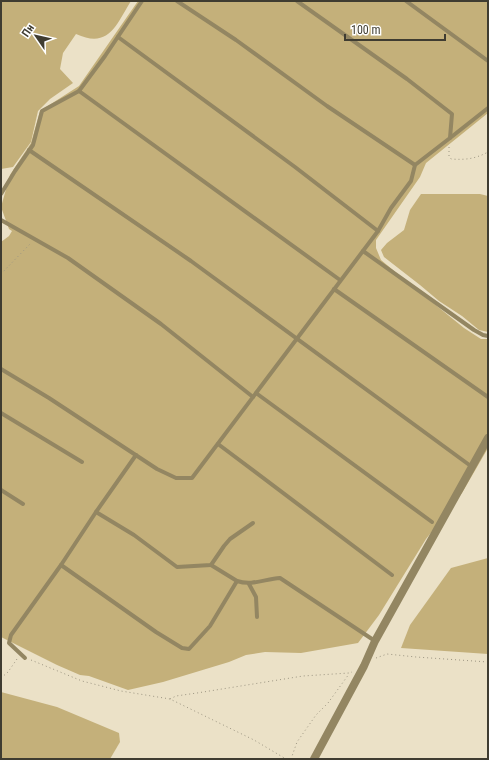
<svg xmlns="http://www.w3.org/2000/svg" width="489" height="760" viewBox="0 0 489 760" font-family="'Roboto Condensed',sans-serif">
  <rect width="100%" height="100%" fill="#ebe1c7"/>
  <g fill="#c4b07a">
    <path d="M1,1h130c-15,24 -22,48 -55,33l-13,19 -3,16 13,14 -23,16 -12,12 -7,31 -18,25 -12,2z"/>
    <polygon points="138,1 488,1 488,113 426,163 420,177 376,240 376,248 381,260 393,270 407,284 432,302 464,328 481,339 488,339 488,448 462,493 426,539 379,615 358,643 301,653 265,652 246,655 229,662 163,682 128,690 89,676 80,675 57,665 1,637 1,242 9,236 12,231 9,229 1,207 10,175 31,143 40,111 79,86"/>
    <polygon points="421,194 480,194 488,196 488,332 479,330 462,316 439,301 420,285 384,257 381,250 387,243 404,230 410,210"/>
    <polygon points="488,558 488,654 401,648 410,625 451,568"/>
    <polygon points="1,692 57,707 119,733 120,742 110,759 1,759"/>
  </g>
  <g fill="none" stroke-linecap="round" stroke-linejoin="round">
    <g stroke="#9c9582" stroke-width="1" stroke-dasharray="1 3" stroke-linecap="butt">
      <path d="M449,147v9l2,3c14,1 24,0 37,-7"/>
      <polyline points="1,274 30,244"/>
      <polyline points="376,658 387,654 416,657 488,662"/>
      <polyline points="31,660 82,681 121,691 170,699 254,740 286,759"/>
      <polyline points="1,678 8,672 17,659"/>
      <polyline points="170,699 176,696 197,693 303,676 349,673 352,672"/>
      <polyline points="291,759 297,742 316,715 328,703 349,674"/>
    </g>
    <g stroke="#938662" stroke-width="4">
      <polyline points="177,1 236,40 327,106 415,165"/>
      <polyline points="406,1 488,61"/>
      <polyline points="118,37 295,167 378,231"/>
      <polyline points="79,91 340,280"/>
      <polyline points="450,138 488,108"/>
      <polyline points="29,150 191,261 468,464"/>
      <polyline points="1,194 15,171 33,145 42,111 79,91 105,56 142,1"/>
      <polyline points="1,220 68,258 161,324 253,397"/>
      <polyline points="363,251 474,330 483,335 488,336"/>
      <polyline points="334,289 488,397"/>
      <polyline points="1,369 49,398 157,469 176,478 192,478 378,231 391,208 411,181 415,165 450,138 452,114 407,79 297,1"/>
      <polyline points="256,393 432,522"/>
      <polyline points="1,413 82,462"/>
      <polyline points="218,444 392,575"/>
      <polyline points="1,490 23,504"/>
      <polyline points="96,512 136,455"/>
      <polyline points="61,565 156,632 182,648 189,649 210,626 237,581"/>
      <path d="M211,565l26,16c15,5 28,-2 43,-3l95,63"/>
      <polyline points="249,584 256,597 257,617"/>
      <polyline points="25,658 9,643 11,635 61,565 96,512 134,535 177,567 211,565 224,546 230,539 253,523"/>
    </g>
    <polyline stroke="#938662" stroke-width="8" points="314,759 364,666 375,641 488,438"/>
  </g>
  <rect width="489" height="760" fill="none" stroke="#3f3c31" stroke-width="4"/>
  <g transform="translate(36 36) rotate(304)" stroke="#ffffff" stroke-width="3" paint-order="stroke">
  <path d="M0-3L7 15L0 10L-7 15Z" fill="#3f3c31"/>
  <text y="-6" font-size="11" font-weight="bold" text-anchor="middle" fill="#3f3c31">Пн</text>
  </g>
  <path d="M345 34v6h100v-6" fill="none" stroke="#3f3c31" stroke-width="2"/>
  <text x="351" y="34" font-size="12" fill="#3f3c31" stroke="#ffffff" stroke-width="3" paint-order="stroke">100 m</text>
</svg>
